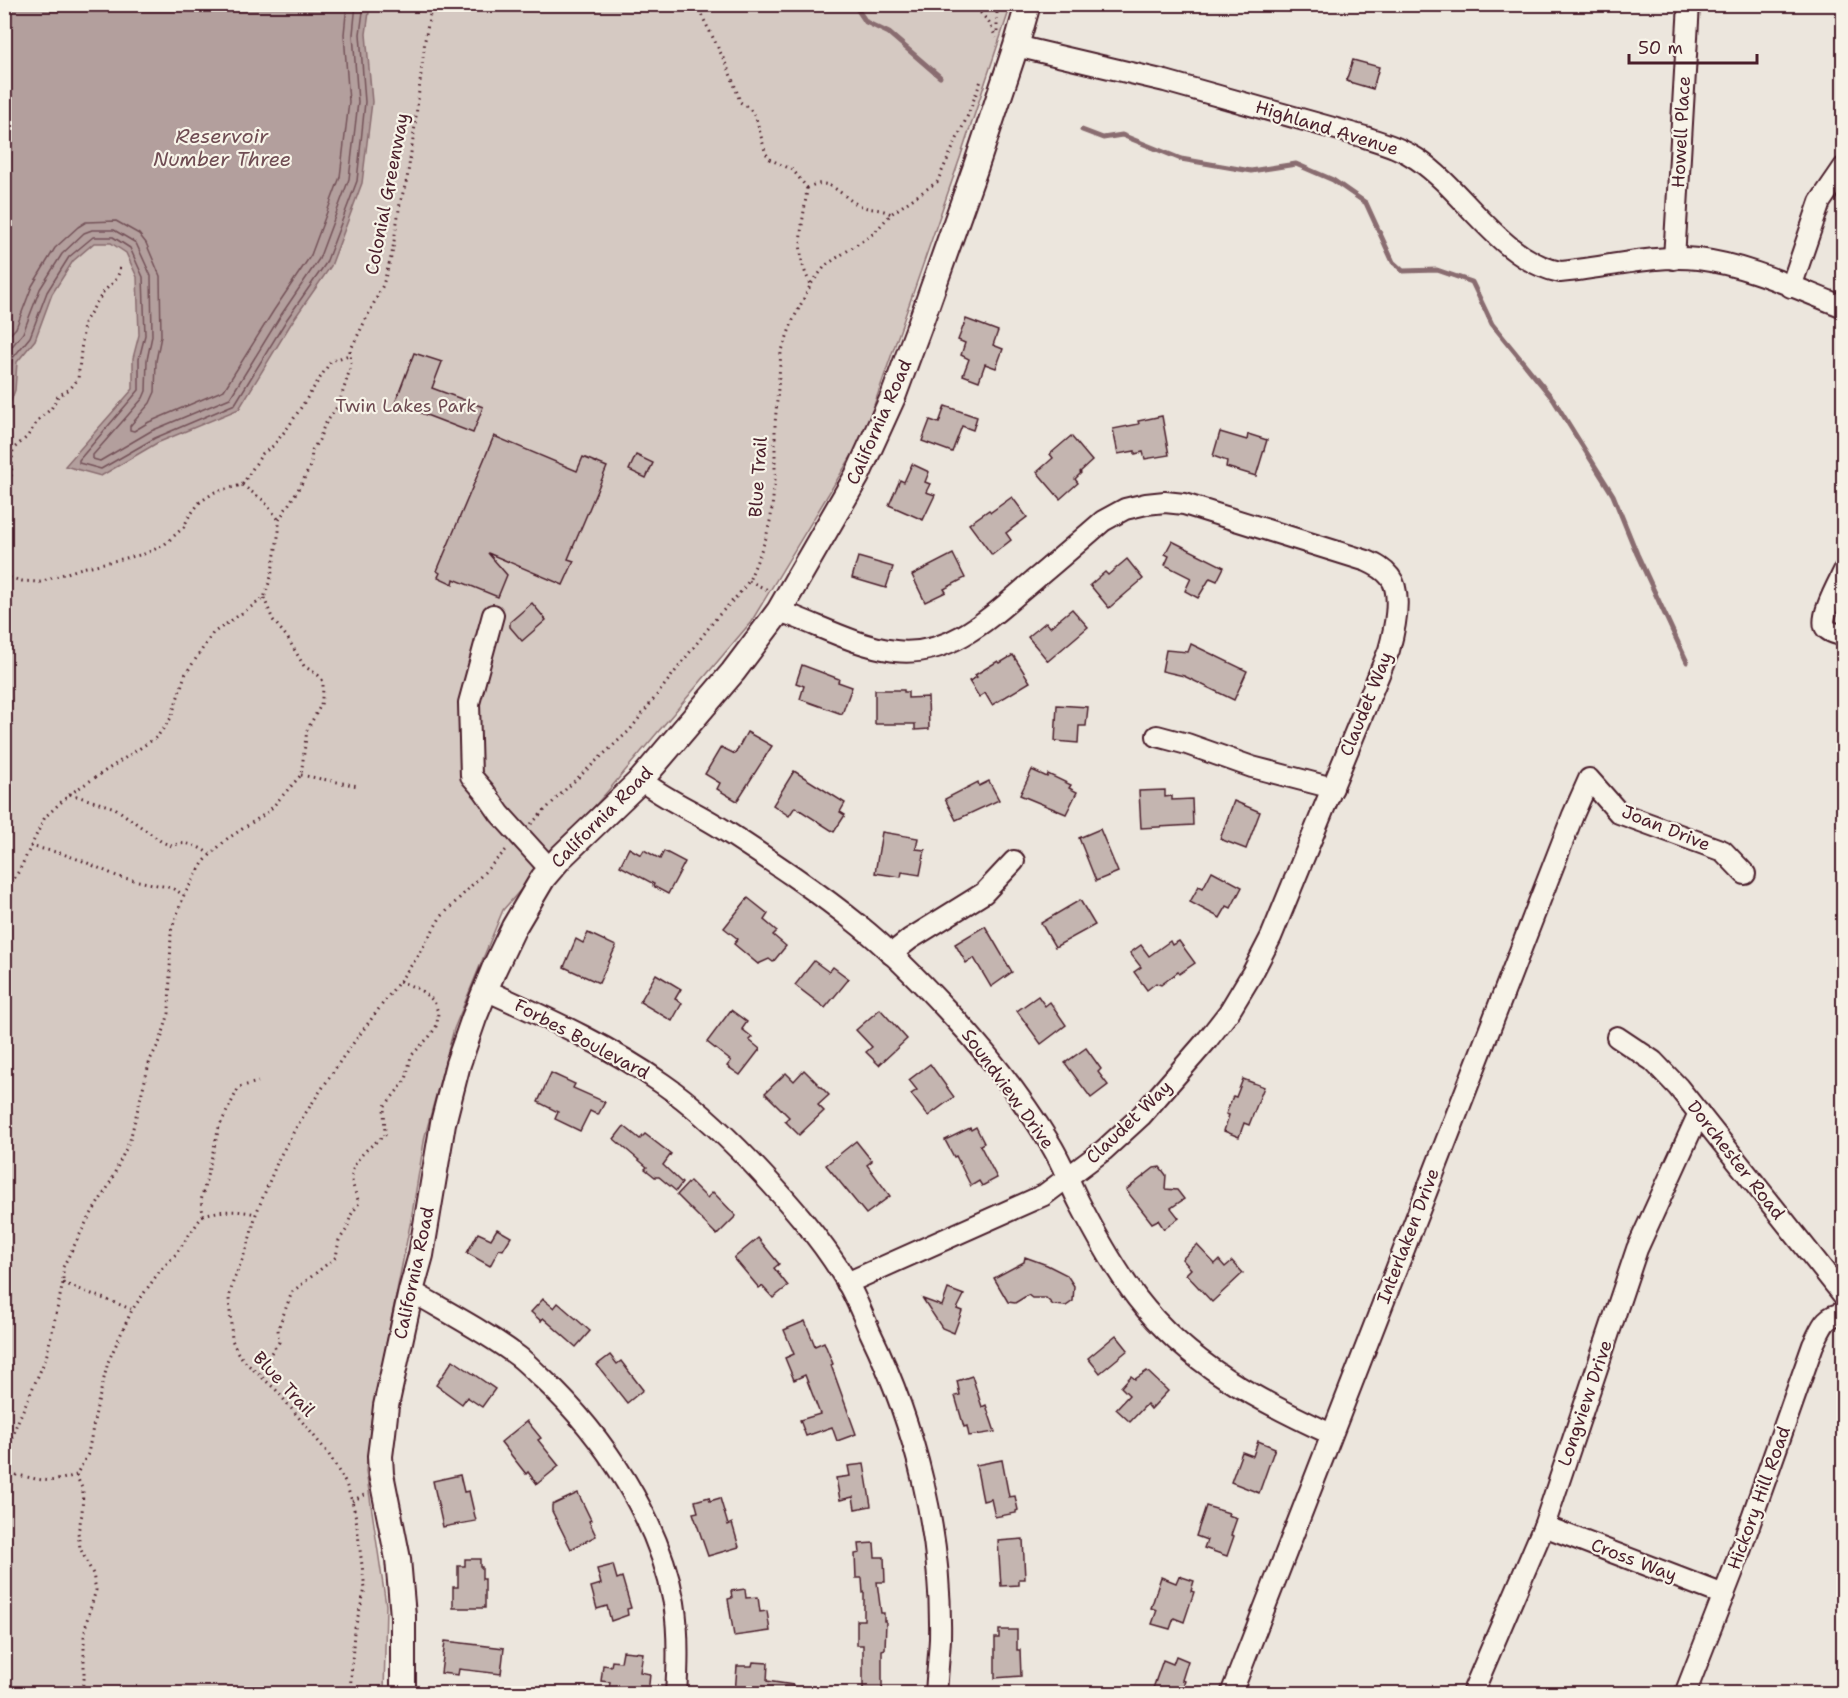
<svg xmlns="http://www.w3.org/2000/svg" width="1848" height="1698" viewBox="0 0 1848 1698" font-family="'Shantell Sans',sans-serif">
  <rect width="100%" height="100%" fill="#ece6dd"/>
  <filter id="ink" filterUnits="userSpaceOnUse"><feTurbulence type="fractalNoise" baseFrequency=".0167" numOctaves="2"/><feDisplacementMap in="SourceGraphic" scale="12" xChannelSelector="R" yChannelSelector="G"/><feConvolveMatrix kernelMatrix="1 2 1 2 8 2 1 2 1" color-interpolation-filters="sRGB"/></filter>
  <g filter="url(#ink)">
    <polygon fill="#d5c9c2" stroke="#907476" stroke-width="1.5" points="5,5 1011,5 960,158 863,437 751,622 608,791 503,910 454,1029 425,1136 411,1220 371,1421 366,1471 386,1605 384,1693 5,1694"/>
    <polygon fill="#b39f9d" stroke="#896c6f" stroke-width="1.5" points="5,4 370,5 366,34 372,102 362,183 331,266 292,322 239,409 157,443 101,476 65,466 133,389 133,358 139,335 137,277 126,253 111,243 94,243 73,261 52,294 35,340 17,362 15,390 5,417"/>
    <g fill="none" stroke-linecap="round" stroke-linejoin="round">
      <g stroke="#745259" stroke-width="1.5">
        <polyline points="4,341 16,328 32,286 55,248 78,227 86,222 116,221 139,234 146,243 160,276 161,336 156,361 155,392 150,403 130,426 130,430 134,431 149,422 224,390 274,310 311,255 340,177 349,102 344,34 347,4"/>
        <polyline points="4,356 23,333 40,289 62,254 84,233 92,230 114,230 136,243 151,276 152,336 147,360 146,391 143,398 93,455 93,459 100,461 151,431 230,398 281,315 319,259 349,179 358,102 353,34 356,4"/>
        <polyline points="4,400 9,389 12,359 30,337 47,292 69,257 93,237 113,237 130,248 143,277 145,335 139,359 139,390 79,460 79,463 101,469 155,438 235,404 287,319 326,263 357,181 365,102 360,34 364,4"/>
      </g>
      <g stroke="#896c6f" stroke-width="5">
        <polyline points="854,4 866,22 889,33 940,77"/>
        <polyline points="1082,130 1103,138 1122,135 1181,159 1251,171 1296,164 1333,180 1366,203 1393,262 1403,271 1437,270 1472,282 1492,324 1553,399 1613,495 1637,554 1687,662"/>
      </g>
    </g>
    <g fill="#c4b5b0" stroke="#4a1f2b" stroke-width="1.5">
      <polygon points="1353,60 1379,67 1373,89 1346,81"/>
      <polygon points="966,319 998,331 993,345 1003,349 996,368 985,364 979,381 963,375 969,359 961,355 965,343 958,340"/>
      <polygon points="414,353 442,362 432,388 483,407 473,433 395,403"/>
      <polygon points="945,406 977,417 973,430 962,426 952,452 922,441 930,420 939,423"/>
      <polygon points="1162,416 1169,455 1145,459 1143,452 1135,454 1135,451 1118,454 1113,429 1139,424 1138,421"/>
      <polygon points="1220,432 1247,440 1248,434 1267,440 1256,476 1226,467 1227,461 1213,456"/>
      <polygon points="494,436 577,471 583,457 607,467 568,559 574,561 563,585 488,553 507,575 498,597 454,579 453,584 438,577 440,573 437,571"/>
      <polygon points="1071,436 1092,461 1080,472 1081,473 1075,479 1078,483 1060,499 1037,472 1053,458 1050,454"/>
      <polygon points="636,455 653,463 646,478 629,470"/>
      <polygon points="912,464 929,472 925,482 930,484 926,492 935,495 923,520 889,505 900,480 904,482"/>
      <polygon points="1012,497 1027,517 1006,533 1011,540 992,555 969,524 989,510 991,512"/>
      <polygon points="1172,541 1224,567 1217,581 1210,578 1198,598 1185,591 1191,578 1165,565 1169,556 1165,554"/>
      <polygon points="953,554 965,578 944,589 946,592 925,602 912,575"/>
      <polygon points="858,557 893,567 886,588 852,578"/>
      <polygon points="1127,559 1143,579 1109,608 1090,585 1105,572 1108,575"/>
      <polygon points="532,603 546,620 522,641 510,627 510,622"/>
      <polygon points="1072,609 1088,627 1048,661 1028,637 1046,622 1050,627"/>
      <polygon points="1191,644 1247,671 1234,700 1184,676 1162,671 1166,650 1188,652"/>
      <polygon points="1013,655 1030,682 992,705 985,693 979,697 969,681 977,677 975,675 998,661 1000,663"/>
      <polygon points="802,665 839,679 838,682 852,687 842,714 800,699 804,686 796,683"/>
      <polygon points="875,690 904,690 904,692 908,692 908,698 928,697 929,729 915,730 915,724 875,724"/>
      <polygon points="1057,705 1088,707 1086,726 1079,726 1078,743 1055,741"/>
      <polygon points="747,732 772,746 737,801 717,789 720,783 705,774 721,747 735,754"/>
      <polygon points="1032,770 1047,777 1048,774 1071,785 1069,788 1077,792 1066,814 1020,795"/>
      <polygon points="794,771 845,803 840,812 845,815 834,832 795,807 789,816 773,805"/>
      <polygon points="989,781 999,800 956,820 945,799 978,782 979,786"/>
      <polygon points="1165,790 1165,797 1172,796 1172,800 1192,799 1193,825 1141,828 1139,791"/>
      <polygon points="1234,801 1260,812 1246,849 1220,839"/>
      <polygon points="1100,829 1118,872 1096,881 1079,838"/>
      <polygon points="882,832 918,838 916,849 925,850 920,875 902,872 901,877 875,873"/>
      <polygon points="629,848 641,855 644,850 660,859 664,851 685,862 668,894 653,886 654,884 620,866"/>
      <polygon points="1212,871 1242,887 1231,908 1227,906 1220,918 1190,902 1199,886 1203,888"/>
      <polygon points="748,898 768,914 764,920 777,931 773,935 786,946 773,962 769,959 758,964 734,944 738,939 724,928"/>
      <polygon points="1080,900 1095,925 1055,947 1041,923"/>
      <polygon points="985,926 1012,972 991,987 974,958 966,963 955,944"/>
      <polygon points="588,933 616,946 599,983 564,967 576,939 583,943"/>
      <polygon points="1170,941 1172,945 1179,941 1195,963 1179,974 1178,972 1161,985 1156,983 1147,990 1134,972 1141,967 1130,953 1141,945 1149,956"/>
      <polygon points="814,961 829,972 833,967 849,979 825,1008 795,985"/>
      <polygon points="656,974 681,989 675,999 682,1003 672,1021 640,1002"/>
      <polygon points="1038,996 1045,1006 1050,1002 1066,1025 1041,1044 1017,1011"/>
      <polygon points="880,1009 907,1039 879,1065 866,1052 872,1047 856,1030"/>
      <polygon points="731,1010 747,1022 742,1029 752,1037 749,1040 760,1049 740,1075 727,1066 731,1061 707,1042"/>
      <polygon points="1086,1048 1101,1069 1098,1072 1108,1085 1091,1098 1065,1063"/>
      <polygon points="930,1064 954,1097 928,1116 911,1094 917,1090 909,1080"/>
      <polygon points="804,1070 829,1095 818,1105 824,1111 799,1135 785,1121 789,1117 765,1093 786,1073 794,1081"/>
      <polygon points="551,1073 575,1084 573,1088 605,1102 598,1115 590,1111 580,1131 555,1119 558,1112 538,1102"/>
      <polygon points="1243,1079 1264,1087 1249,1125 1244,1123 1239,1137 1224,1131 1229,1115 1226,1114 1233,1096 1236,1097"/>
      <polygon points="624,1126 640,1139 645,1134 671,1154 663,1165 682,1183 676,1191 659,1177 655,1177 645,1169 647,1167 614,1139"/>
      <polygon points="976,1127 984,1143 980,1145 997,1178 982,1186 979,1181 971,1186 956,1156 954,1157 945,1140 970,1128 971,1130"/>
      <polygon points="856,1141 872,1161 867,1165 890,1196 866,1214 826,1165"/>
      <polygon points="1160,1167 1166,1175 1165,1189 1177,1190 1184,1199 1171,1208 1179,1218 1164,1229 1158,1220 1152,1223 1126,1190 1154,1168"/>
      <polygon points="690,1181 707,1198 713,1192 736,1216 717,1235 677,1195"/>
      <polygon points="497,1229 511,1237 503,1250 499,1249 490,1266 467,1253 478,1233 491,1239"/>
      <polygon points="758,1238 779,1264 774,1268 788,1286 773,1298 762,1286 759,1288 734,1258"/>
      <polygon points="1197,1245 1215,1264 1219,1260 1225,1267 1232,1261 1243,1273 1212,1302 1186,1274 1191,1269 1182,1259"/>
      <polygon points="1025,1257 1047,1265 1067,1275 1074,1286 1073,1301 1066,1306 1053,1305 1046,1298 1032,1298 1028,1295 1015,1303 1008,1302 994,1278 1024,1262"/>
      <polygon points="948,1289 964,1295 957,1309 962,1311 954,1333 942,1328 923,1299 942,1306"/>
      <polygon points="543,1299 554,1308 558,1303 590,1331 576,1347 543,1318 541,1321 531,1312"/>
      <polygon points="805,1321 815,1346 824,1342 833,1364 831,1365 856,1434 837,1441 832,1427 806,1436 800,1420 820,1414 805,1375 794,1380 785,1358 794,1354 784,1330"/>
      <polygon points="1116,1335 1128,1350 1100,1373 1088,1358"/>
      <polygon points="610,1355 617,1364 621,1361 643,1390 627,1403 597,1365"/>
      <polygon points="453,1360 495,1389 482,1407 467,1397 462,1404 436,1385"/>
      <polygon points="1147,1371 1168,1391 1151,1409 1147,1404 1130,1422 1116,1409 1129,1395 1121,1387 1131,1376 1135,1379"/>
      <polygon points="972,1376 982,1407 986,1405 995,1432 969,1436 967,1426 964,1427 955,1396 960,1395 957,1381"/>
      <polygon points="527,1421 541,1438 538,1440 559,1466 537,1484 528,1472 526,1474 501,1442"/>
      <polygon points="1258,1441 1275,1448 1259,1493 1231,1482 1242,1452 1253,1456"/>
      <polygon points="1002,1460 1009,1497 1015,1496 1018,1510 1016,1511 1016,1513 995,1517 991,1499 983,1501 976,1465"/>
      <polygon points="864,1464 871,1506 855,1509 853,1497 840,1500 836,1478 850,1476 848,1466"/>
      <polygon points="460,1475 464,1492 469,1491 476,1521 443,1527 433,1481"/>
      <polygon points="578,1493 591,1520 589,1521 596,1536 571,1549 552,1511 552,1505"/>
      <polygon points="709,1497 710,1501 720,1498 728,1525 732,1523 739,1547 708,1556 693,1513 698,1512 695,1501"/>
      <polygon points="1206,1506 1229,1513 1228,1515 1237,1518 1231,1535 1234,1536 1227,1556 1204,1548 1207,1540 1196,1536"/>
      <polygon points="1023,1539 1025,1579 1019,1579 1019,1585 1001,1586 998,1541"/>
      <polygon points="874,1543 875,1557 884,1557 885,1582 877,1582 881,1613 884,1613 884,1621 886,1621 885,1649 882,1650 882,1694 863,1694 863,1645 857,1645 857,1620 864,1620 864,1593 863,1593 862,1578 856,1578 855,1554 860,1553 859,1544"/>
      <polygon points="465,1559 480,1559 480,1567 482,1567 482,1579 485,1579 485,1608 453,1608 453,1587 458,1587 458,1566 465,1566"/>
      <polygon points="613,1565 617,1579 622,1577 631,1608 627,1609 628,1615 611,1621 607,1606 597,1609 591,1587 601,1584 597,1569"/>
      <polygon points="1179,1576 1194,1581 1191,1591 1194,1592 1184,1622 1174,1618 1170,1629 1152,1624 1157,1610 1151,1608 1161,1577 1176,1583"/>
      <polygon points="745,1589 746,1598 758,1597 760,1612 767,1611 770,1631 734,1636 728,1599 732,1598 731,1591"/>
      <polygon points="999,1630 1017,1630 1017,1650 1020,1650 1021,1676 995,1678 995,1638 999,1638"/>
      <polygon points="445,1641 504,1648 501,1674 459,1669 458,1675 441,1673"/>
      <polygon points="623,1651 643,1653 640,1672 650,1674 648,1694 609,1690 610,1682 601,1681 603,1665 611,1666 612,1661 621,1662"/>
      <polygon points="1176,1656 1188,1661 1182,1680 1185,1681 1180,1694 1151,1694 1163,1660 1173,1664"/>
      <polygon points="753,1662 768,1663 767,1681 793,1685 793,1694 735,1694 737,1666 752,1666"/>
    </g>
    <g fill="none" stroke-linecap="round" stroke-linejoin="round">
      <g stroke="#4a1f2b" stroke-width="24">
        <g id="minor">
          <path d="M1016,46l149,35 200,56c18,6 36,11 52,22 49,33 83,101 143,113 45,-4 93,-18 138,-13 50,6 99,30 146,48"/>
          <polyline points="1674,259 1689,4"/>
          <polyline points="1791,287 1820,202 1844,167"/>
          <path d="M1844,571c-5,11 -26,48 -18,57 4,5 12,6 18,8"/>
          <path d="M779,611c38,13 76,35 116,40 56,7 99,-37 138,-70 24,-20 47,-40 70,-60l22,-12 21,-5 19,-2 19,2 183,57c9,4 17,8 23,16 13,16 4,55 -1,73l-118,287 -18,35 -24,40 -21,27 -67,77 -37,34 -60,45 -197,88"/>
          <polyline points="493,615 469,703 471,776 484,791 500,814 550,869"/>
          <polyline points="1157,736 1187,744 1252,767 1333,788"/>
          <path d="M641,780c26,21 56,32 83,50 46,30 93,61 136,96 31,25 60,55 87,84 39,41 75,88 104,135 11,18 19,39 28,57 17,33 36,67 58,96 51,66 120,102 194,136"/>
          <polyline points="891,954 910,939 984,893 1014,861"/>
          <path d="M486,990c61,28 122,55 177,94 32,22 61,50 88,78 35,37 70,76 96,120 9,16 16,33 23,50 46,95 72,201 70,307 -1,18 -3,37 -4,55"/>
          <polyline points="1617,1037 1653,1061 1678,1087 1844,1296"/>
          <path d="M411,1291c36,21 75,41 108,66 9,7 16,15 24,22 61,57 116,141 131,224 5,30 4,61 2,91"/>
          <polyline points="1544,1526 1724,1595"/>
          <polyline points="1231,1694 1573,815 1589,779 1619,813 1723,851 1745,874"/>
          <polyline points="1472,1694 1544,1526 1637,1249 1699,1113"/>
          <path d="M1685,1694l48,-123 80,-226c9,-17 10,-29 31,-32"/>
        </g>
      </g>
      <g stroke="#4a1f2b" stroke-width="28">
        <polyline id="major" points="403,1694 403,1616 398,1559 381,1474 380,1456 383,1433 386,1406 411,1291 421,1255 443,1123 458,1064 474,1018 494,969 514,927 543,878 561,857 641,780 733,672 779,611 857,476 893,397 919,327 975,169 1016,46 1028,4"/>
      </g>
      <g stroke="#4a1f2b" stroke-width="3" stroke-dasharray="1.5 4.5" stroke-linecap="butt">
        <path d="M696,4c16,33 34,63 44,98l9,6 7,10 9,33 4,8 24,11 14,18"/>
        <polyline points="972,4 989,22 996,38"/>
        <polyline points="997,32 997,13 1000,4"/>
        <path d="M807,188c-3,34 -15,65 4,96"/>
        <path d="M807,188c23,-14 35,10 52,17 12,6 19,2 32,9"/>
        <polyline points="4,443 13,449"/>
        <polyline points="242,485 263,500 279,520"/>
        <polyline points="4,499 11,477 13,449 27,437 39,419 51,409 58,396 70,389 78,379 84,323 104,291 115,281 119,273 120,264"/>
        <polyline points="4,576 22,581 40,582 82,568 144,554 164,545 184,527 188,518 200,502 215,492 242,485 262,454 273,446 289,426 331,361 349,355"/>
        <polyline points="749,581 768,590"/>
        <polyline points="301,775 358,786"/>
        <path d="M70,794l45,14 47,34 10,4c15,-6 25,0 38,8"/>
        <polyline points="531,824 569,786 630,730 717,617 739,594 749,581 766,538 771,517 775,479 775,424 781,353 793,320 811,284 826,265 874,233 891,214 937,182 968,115 982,78"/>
        <polyline points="30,846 60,853 83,861 119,877 172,888 184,895"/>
        <polyline points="4,900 8,888 19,871 45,817 70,794 157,737 171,718 185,675 213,633 264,598 271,577 279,531 279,520 302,483 311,464 312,450 319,440 324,426 339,404 351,366 350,351 383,285 392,254 400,203 407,179 414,133 425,40 432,4"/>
        <path d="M203,1215c17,-5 36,-5 53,-1"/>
        <polyline points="63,1283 131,1309"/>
        <path d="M260,1374l8,-17 11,-15 -1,-13 14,-37 44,-35 3,-17 8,-11 4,-14 8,-12c-2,-7 -6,-15 -7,-23 -2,-20 19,-34 33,-45l-1,-28 22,-27 5,-24 19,-20 7,-11 1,-13 -4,-11 -15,-12 -20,-8"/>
        <polyline points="10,1474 10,1450 16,1426 46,1358 63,1283 63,1267 88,1219 108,1187 130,1140 150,1060 161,1039 169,1013 171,931 184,895 203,863 211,854 227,839 268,812 301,775 307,730 321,705 323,690 323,681 318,675 304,666 287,637 273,620 264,598"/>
        <polyline points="76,1475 83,1490 82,1514 78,1532 80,1548 93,1574 96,1590 87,1620 84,1637 84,1679 81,1694"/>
        <path d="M4,1476c12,-4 26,3 39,4 11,2 23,-2 33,-5l12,-21 8,-43 12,-49 24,-52 27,-38 17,-18 27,-39 -2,-14 18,-74 20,-40 19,-5"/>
        <polyline points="352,1501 364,1495"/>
        <polyline points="350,1694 354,1632 365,1589 356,1518 352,1501 346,1484 328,1453 276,1390 246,1363 238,1353 232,1340 229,1298 233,1282 248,1245 256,1214 279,1158 297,1126 343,1057 416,959 440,918 508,848"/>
      </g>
      <use href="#minor" stroke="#f7f3e8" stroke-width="20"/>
      <use href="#major" stroke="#f7f3e8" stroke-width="24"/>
    </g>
  </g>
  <g text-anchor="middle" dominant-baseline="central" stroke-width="4.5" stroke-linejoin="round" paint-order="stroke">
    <g font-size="18" fill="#4a1f2b" stroke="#f7f3e8">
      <text transform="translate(1327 128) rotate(17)">Highland Avenue</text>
      <text transform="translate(1681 132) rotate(-87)">Howell Place</text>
      <text transform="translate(387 194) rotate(-79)">Colonial Greenway</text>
      <text transform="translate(879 422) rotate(-66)">California Road</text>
      <text transform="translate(758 477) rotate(-86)">Blue Trail</text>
      <text transform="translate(1366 704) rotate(-68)">Claudet Way</text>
      <text transform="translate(602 817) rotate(-45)">California Road</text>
      <text transform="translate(1666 828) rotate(22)">Joan Drive</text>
      <text transform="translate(582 1039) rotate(28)">Forbes Boulevard</text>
      <text transform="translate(1008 1089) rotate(54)">Soundview Drive</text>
      <text transform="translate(1129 1122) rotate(-44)">Claudet Way</text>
      <text transform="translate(1736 1160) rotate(52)">Dorchester Road</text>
      <text transform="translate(1408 1236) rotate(-69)">Interlaken Drive</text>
      <text transform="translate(414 1273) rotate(-78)">California Road</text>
      <text transform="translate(284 1384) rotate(47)">Blue Trail</text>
      <text transform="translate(1585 1403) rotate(-71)">Longview Drive</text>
      <text transform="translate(1759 1498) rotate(-70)">Hickory Hill Road</text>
      <text transform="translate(1634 1560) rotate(21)">Cross Way</text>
    </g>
    <g font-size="18" fill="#6d4a51" stroke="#f7f3e8">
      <text x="406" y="406">Twin Lakes Park</text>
    </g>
    <g font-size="20" font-style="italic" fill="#6f4c53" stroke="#f7f3e8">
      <text x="222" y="136">Reservoir<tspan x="222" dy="23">Number Three</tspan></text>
    </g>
  </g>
  <rect width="1848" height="1698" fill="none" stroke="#f7f3e8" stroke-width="24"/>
  <rect x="12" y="12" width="1824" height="1674" fill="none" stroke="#4a1f2b" stroke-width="2" filter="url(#ink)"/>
  <path d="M1629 54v9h128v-9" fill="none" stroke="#4a1f2b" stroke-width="3"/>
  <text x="1638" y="54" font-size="18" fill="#4a1f2b" stroke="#f7f3e8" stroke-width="4.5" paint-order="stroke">50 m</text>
</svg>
